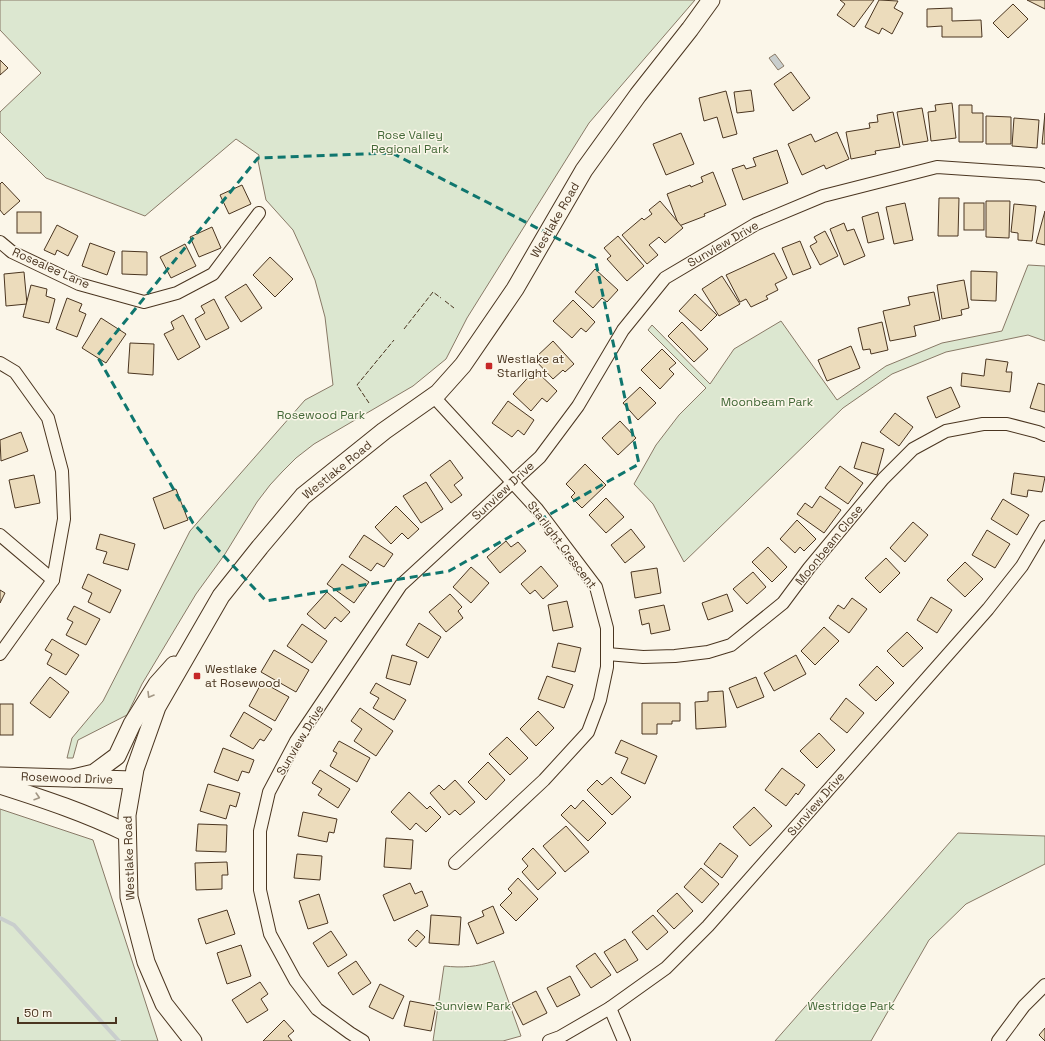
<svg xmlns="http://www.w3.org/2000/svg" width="1045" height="1041" viewBox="0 0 1045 1041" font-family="'Space Grotesk',sans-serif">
  <rect width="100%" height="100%" fill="#fbf6e9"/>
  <g fill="#dce7d0" stroke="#887966">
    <polygon points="0,0 695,0 589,123 467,318 446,359 413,386 314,444 296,458 282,472 270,485 257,502 225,554 196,594 142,684 127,715 78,740 73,758 67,758 72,738 103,701 190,531 305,400 333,385 325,317 315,280 303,252 293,230 266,200 258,161 259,155 236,139 145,216 46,178 0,132 0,112 41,73 0,30"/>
    <polygon points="1028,265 1045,266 1045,341 1028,335 946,352 892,374 843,408 684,562 653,504 634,484 656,445 679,415 706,388 648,330 652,325 710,384 734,349 781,321 837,400 886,366 942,343 1002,331"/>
    <polygon points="0,809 93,840 158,1041 0,1041"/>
    <polygon points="958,833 1045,836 1045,864 966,904 929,940 871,1041 775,1041"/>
    <path d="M494,961l27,75 -18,5h-70l11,-75c18,2 33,1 50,-5z"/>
  </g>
  <polygon fill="#c9cecd" stroke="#887966" points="775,54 784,66 778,70 769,58"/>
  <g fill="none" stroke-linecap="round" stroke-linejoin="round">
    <polyline stroke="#c9cecd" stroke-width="4" points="0,918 14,925 119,1041"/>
  </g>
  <g fill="#ecdcbc" stroke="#4a3520">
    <polygon points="840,0 874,0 854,27 837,15 845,4"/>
    <polygon points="879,0 898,1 894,8 903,13 892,34 882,28 879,34 865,27"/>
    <polygon points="1027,0 1045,0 1045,9"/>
    <polygon points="1013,4 1028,19 1008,38 993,23"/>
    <polygon points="952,8 952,21 981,20 982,37 942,37 942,26 927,27 927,9"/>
    <polygon points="0,60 8,68 0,75"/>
    <polygon points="791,72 810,98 793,111 774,84"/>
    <polygon points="751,90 754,111 737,113 734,92"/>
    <polygon points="726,91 737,134 723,138 717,117 704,121 699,98"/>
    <polygon points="952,103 956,138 931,141 928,112 936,111 935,105"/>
    <polygon points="959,105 972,105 972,113 983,113 983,142 959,142"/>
    <polygon points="922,108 928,141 903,145 897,112"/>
    <polygon points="893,112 900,147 875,151 876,154 851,159 846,132 870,128 869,123 878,122 877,115"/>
    <polygon points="1045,113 1045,144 1042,144"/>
    <polygon points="986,116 1011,117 1011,144 986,144"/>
    <polygon points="1014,118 1039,120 1037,148 1012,146"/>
    <polygon points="837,132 849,159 826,169 824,165 802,175 788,144 811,134 815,142"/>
    <polygon points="681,133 694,164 666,175 653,144"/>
    <polygon points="777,150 788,183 743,200 732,169 744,165 746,169 756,166 753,158"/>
    <polygon points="713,172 726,205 704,214 705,216 679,226 667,194 690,185 691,187 703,182 701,177"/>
    <polygon points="2,182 20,201 4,215 0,210 0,184"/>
    <polygon points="242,185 251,204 229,214 220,195"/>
    <polygon points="939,198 959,198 958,236 938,236"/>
    <polygon points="660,201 683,228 665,243 659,237 649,245 658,255 647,264 622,235 642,218 644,220 652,214 649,210"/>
    <polygon points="986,201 1010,201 1009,238 986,237"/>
    <polygon points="905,203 913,240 894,244 886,207"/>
    <rect x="964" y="203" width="20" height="27"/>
    <polygon points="1014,204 1036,206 1032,241 1018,240 1018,233 1011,232"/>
    <polygon points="1045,211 1045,245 1036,243"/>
    <rect x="17" y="212" width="24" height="21"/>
    <polygon points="878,212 884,239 868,243 862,217"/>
    <polygon points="844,223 847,231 854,229 865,256 844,265 830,229"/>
    <polygon points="57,225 78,236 68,256 57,250 55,255 44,250"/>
    <polygon points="212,227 221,248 199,257 190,237"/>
    <polygon points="825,231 838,256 820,265 810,246 817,242 814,237"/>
    <polygon points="618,236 644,266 627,281 607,259 611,256 604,248"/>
    <polygon points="800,241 811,268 793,275 782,248"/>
    <polygon points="90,243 115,252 107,275 82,266"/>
    <polygon points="185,244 196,266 171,278 160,257"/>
    <polygon points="122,251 147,252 147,275 122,274"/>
    <polygon points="774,253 787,278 775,284 778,290 766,296 768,299 751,307 746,299 740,302 726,275"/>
    <polygon points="270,257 293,279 275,297 253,275"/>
    <polygon points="595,269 618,290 607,302 602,298 593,308 575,292"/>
    <polygon points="971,271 997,272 996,301 971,300"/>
    <polygon points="24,272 27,304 6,306 4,274"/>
    <polygon points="722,276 740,304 719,316 702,289"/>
    <polygon points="964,280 969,308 961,310 962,315 942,319 937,285"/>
    <polygon points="246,284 262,308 241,322 225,297"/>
    <polygon points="31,285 47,289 46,296 55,299 49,323 23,317"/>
    <polygon points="934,292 940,320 914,326 916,336 890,341 883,311 910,305 908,297"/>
    <polygon points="695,294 717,315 701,331 679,311"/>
    <polygon points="67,298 82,304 79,311 86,314 77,337 56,329"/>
    <polygon points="214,299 229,328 206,340 195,319 205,313 201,306"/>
    <polygon points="573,300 595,322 586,332 581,328 572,338 553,321"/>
    <polygon points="183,315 200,347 178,360 164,334 174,329 171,322"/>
    <polygon points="101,318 126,334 106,363 82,348"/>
    <polygon points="682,322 708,349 694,362 668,336"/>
    <polygon points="882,322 888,350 871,354 870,349 863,350 858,328"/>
    <polygon points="553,341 574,364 565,372 563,370 553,379 534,359"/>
    <polygon points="130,343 154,344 153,375 128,373"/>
    <polygon points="851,346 860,368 827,381 818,360"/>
    <polygon points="662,349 676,363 669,369 674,374 660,389 641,370"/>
    <polygon points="986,359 1008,362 1006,372 1012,372 1010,392 961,386 962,373 984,376"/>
    <polygon points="535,370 557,391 547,402 542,398 531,411 513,394"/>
    <polygon points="1038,383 1045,385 1045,412 1030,408"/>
    <polygon points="640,387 656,403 638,420 623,403"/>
    <polygon points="951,387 960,407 936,418 927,397"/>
    <polygon points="508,401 534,420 524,435 518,430 512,437 492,423"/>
    <polygon points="895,413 913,427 899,446 880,432"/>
    <polygon points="620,421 636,438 618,455 602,438"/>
    <polygon points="21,432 28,451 1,461 0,440"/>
    <polygon points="862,442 884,449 877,475 854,468"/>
    <polygon points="450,460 463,478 454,485 462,495 451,503 430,475"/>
    <polygon points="585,464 606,485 582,508 571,497 575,493 566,484"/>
    <polygon points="840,466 863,483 848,504 825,488"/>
    <polygon points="1014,473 1045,477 1042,492 1028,490 1027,497 1011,494"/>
    <polygon points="34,475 40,503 15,508 9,480"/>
    <polygon points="426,482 443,509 421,523 403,496"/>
    <polygon points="176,489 188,520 164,529 153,498"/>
    <polygon points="820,496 841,510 824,533 797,514 805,503 812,508"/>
    <polygon points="606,498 624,517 606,533 589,515"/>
    <polygon points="1003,499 1029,515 1017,535 991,519"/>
    <polygon points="396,506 419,529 408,539 402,533 391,544 375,527"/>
    <polygon points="797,520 816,539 804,551 800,547 795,553 780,539"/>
    <polygon points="913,522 928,535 905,562 890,548"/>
    <polygon points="631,529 645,547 625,563 611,545"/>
    <polygon points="987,530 1010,544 995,568 972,555"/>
    <polygon points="100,534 135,544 128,570 103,563 107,552 96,549"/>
    <polygon points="364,535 393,554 384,567 377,563 371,571 349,557"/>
    <polygon points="506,541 511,547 518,542 526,551 500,573 487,557"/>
    <polygon points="768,547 787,567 772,582 752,562"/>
    <polygon points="886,558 900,573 880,593 865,578"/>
    <polygon points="965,562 983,579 965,597 947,580"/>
    <polygon points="342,564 369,582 354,603 327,584"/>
    <polygon points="541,566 558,586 543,599 535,590 530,594 521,584"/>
    <polygon points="471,567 489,583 471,603 453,587"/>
    <polygon points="657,568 661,593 635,598 631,572"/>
    <polygon points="753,572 766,587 747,604 733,589"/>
    <polygon points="88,574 121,590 110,613 88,602 92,593 82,588"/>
    <polygon points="0,590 5,593 0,603"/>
    <polygon points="327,592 350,612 341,622 335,617 325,629 307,614"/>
    <polygon points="450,594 462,607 458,611 463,618 446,632 429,612"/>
    <polygon points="727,594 733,611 708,620 702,603"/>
    <polygon points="931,597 952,610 937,633 917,620"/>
    <polygon points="852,598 867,609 849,633 829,618 838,605 844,609"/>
    <polygon points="567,601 573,627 553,631 548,605"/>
    <polygon points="664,605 670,630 651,634 649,623 642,625 639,610"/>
    <polygon points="74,606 100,619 86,645 66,635 73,622 67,619"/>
    <polygon points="419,623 441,637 428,658 406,645"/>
    <polygon points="302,624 327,641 312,663 287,646"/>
    <polygon points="824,627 839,641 815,665 801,651"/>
    <polygon points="907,632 923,648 903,667 887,651"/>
    <polygon points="52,639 79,655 66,675 47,664 52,654 45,650"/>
    <polygon points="558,643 581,648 575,672 552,667"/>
    <polygon points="274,650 309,670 296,692 261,672"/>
    <polygon points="392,655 417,662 410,685 386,678"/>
    <polygon points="796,655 806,674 774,691 764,673"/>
    <polygon points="877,666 894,683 876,701 859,685"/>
    <polygon points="547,676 573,685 564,708 538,699"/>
    <polygon points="50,677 69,692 50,718 30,703"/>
    <polygon points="756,677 764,697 737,708 729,688"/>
    <polygon points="262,682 289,697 275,721 249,706"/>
    <polygon points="376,683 406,700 394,720 373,708 379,698 370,693"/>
    <polygon points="723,691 726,727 696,729 695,702 708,701 708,692"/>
    <polygon points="846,698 864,713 847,733 830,719"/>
    <polygon points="642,703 680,703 680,721 672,721 672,724 657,724 657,734 642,734"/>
    <rect x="0" y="704" width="13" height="31"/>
    <polygon points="360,708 393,731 376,756 354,741 362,729 351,721"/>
    <polygon points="538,711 554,728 536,746 520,729"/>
    <polygon points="244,712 272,729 264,741 260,739 253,749 230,736"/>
    <polygon points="819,733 835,750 817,768 800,751"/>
    <polygon points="507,737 528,758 510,775 489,754"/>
    <polygon points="621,740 657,756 645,784 621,773 628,758 615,753"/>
    <polygon points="339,741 370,758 357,782 330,766 337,753 333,751"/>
    <polygon points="223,748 254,760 249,773 242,771 238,781 214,772"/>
    <polygon points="488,762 505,780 486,800 468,782"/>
    <polygon points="782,768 805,785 798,795 796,793 786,806 765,790"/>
    <polygon points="320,770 350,789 338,808 318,795 322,789 312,783"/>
    <polygon points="611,777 631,797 612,815 587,790 597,780 602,785"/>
    <polygon points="455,780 475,802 460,815 455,810 449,815 430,793 439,785 444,790"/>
    <polygon points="208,784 240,793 236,807 230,805 226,819 200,811"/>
    <polygon points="409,792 427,809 430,806 441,817 426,832 416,823 410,830 391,812"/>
    <polygon points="583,800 606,823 588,841 561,815 571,805 575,809"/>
    <polygon points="754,807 772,826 750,846 733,827"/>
    <polygon points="303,812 337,819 334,833 329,832 327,842 298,836"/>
    <polygon points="198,824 227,825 226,852 196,851"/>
    <polygon points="566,826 589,852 565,872 543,846"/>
    <polygon points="386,838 413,840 411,869 384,867"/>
    <polygon points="720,843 738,856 722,878 704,864"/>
    <polygon points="533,848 556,873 538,890 522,872 528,866 522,859"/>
    <polygon points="297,854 322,856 320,880 294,878"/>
    <polygon points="227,862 228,875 222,875 222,889 196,890 195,863"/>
    <polygon points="701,868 719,884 702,903 684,887"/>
    <polygon points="518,878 538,899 516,921 500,905 512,893 508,889"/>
    <polygon points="410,883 415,894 422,891 428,906 394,921 383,895"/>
    <polygon points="677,893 693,911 674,929 657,911"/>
    <polygon points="319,894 328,923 308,929 299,901"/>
    <polygon points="493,906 504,933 477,944 468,923 484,916 482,911"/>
    <polygon points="227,910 235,934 206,944 198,919"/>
    <polygon points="431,915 461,917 459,945 429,943"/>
    <polygon points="653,915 668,932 647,950 632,932"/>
    <polygon points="417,930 425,937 416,947 408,940"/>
    <polygon points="331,931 347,955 328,967 313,943"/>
    <polygon points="625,939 638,960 617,973 604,952"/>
    <polygon points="241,945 251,976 227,984 217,953"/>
    <polygon points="595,953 611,975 591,988 576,966"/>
    <polygon points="356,961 371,983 353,995 338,973"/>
    <polygon points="570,976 580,995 557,1007 547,988"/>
    <polygon points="260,982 268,994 261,999 268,1010 247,1023 232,1000"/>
    <polygon points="380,984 404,996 393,1019 369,1007"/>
    <polygon points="536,991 547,1013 523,1025 512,1003"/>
    <polygon points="410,1001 436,1006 431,1031 404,1026"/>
    <polygon points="284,1020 294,1031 288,1036 292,1041 263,1041"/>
    <polygon points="1045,1028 1045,1041 1039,1035"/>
  </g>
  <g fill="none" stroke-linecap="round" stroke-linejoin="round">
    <g stroke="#4a3520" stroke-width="14">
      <g id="street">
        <polyline points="0,242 12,252 79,284 144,302 177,293 213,274 259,213"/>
        <polyline points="0,363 15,372 48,418 62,471 64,519 53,580 0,654"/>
        <polyline points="433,396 537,509 596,587 607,628 607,667 600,700 588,732 544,780 455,863"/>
        <polyline points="0,535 53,580"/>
        <polyline points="607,654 643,657 675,656 708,652 731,645 783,603 809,568 883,479 913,449 946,431 983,424 1007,424 1038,432 1045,435"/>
        <polyline points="610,1008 624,1041"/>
        <polyline points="363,1041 350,1033 317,1009 295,980 270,934 260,890 260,831 269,792 296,741 401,585 540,457 578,406 623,330 665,278 756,224 823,196 937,167 1041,174 1045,176"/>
        <polyline points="549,1041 560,1037 610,1008 666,968 708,926 988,609 1022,566 1045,527"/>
        <polyline points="998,1041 1024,1006 1045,985"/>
      </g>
    </g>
    <g stroke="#4a3520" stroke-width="19">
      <g id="secondary">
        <polyline points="0,776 133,780"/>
        <polyline points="73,778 94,773 117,756 132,724 157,684 174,665"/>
        <path d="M0,785c44,14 86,28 127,48"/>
        <polyline points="193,1041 164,1004 146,962 129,897 127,815 135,769 157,707 221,596 260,547 303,496 384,431 438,393 463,365 515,289 584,170 638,95 690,29 711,0"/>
      </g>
    </g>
    <use href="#street" stroke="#fbf6e9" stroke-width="12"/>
    <use href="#secondary" stroke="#fbf6e9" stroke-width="17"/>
    <g stroke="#4a3520" stroke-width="1" stroke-dasharray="5 2" stroke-linecap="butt">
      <polyline points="445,301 454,308"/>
      <polyline points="404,329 433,292 441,298"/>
      <polyline points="369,403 357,385 394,340"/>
    </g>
  </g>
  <defs><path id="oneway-chevron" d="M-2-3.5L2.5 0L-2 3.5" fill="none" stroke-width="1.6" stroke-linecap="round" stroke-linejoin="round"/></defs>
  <g stroke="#a29684">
    <use href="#oneway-chevron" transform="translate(150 695) rotate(121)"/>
    <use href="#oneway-chevron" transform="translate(37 797) rotate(17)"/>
  </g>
  <path fill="none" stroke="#0f766e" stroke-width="3" stroke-dasharray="8 5" stroke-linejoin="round" d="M392,153l203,105 44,206 -190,107 -183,30 -73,-78 -96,-167 161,-198z"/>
  <g fill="#c62828" stroke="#fbf6e9" stroke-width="1.5">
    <rect x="485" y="362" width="8" height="8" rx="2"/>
    <rect x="193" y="672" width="8" height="8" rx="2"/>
  </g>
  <g text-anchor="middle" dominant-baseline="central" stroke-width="3" stroke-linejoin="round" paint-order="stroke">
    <g font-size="12" fill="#436837" stroke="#fbf6e9">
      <text x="410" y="135">Rose Valley<tspan x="410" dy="14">Regional Park</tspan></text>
      <text x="767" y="402">Moonbeam Park</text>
      <text x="321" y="415">Rosewood Park</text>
      <text x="473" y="1006">Sunview Park</text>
      <text x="851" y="1006">Westridge Park</text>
    </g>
    <g font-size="12" fill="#4a3520" stroke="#fbf6e9">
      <text transform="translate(555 220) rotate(-60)">Westlake Road</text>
      <text transform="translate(723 244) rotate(-30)">Sunview Drive</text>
      <text transform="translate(51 268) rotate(24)">Rosealee Lane</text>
      <text transform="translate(337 470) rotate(-39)">Westlake Road</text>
      <text transform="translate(503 491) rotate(-43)">Sunview Drive</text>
      <text transform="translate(562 545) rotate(53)">Starlight Crescent</text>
      <text transform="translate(829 545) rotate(-51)">Moonbeam Close</text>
      <text transform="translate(300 740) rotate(-59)">Sunview Drive</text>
      <text transform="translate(67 778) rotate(2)">Rosewood Drive</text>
      <text transform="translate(816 804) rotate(-49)">Sunview Drive</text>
      <text transform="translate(129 858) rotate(-92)">Westlake Road</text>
    </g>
    <g font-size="12" fill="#4a3520" stroke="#fbf6e9" text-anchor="start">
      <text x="497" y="359">Westlake at<tspan x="497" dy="14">Starlight</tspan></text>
      <text x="205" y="669">Westlake<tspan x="205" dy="14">at Rosewood</tspan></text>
    </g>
  </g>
  <path d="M18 1017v6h98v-6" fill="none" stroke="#4a3520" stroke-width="2"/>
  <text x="24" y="1017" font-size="12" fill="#4a3520" stroke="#fbf6e9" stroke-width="3" paint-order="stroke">50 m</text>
</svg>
